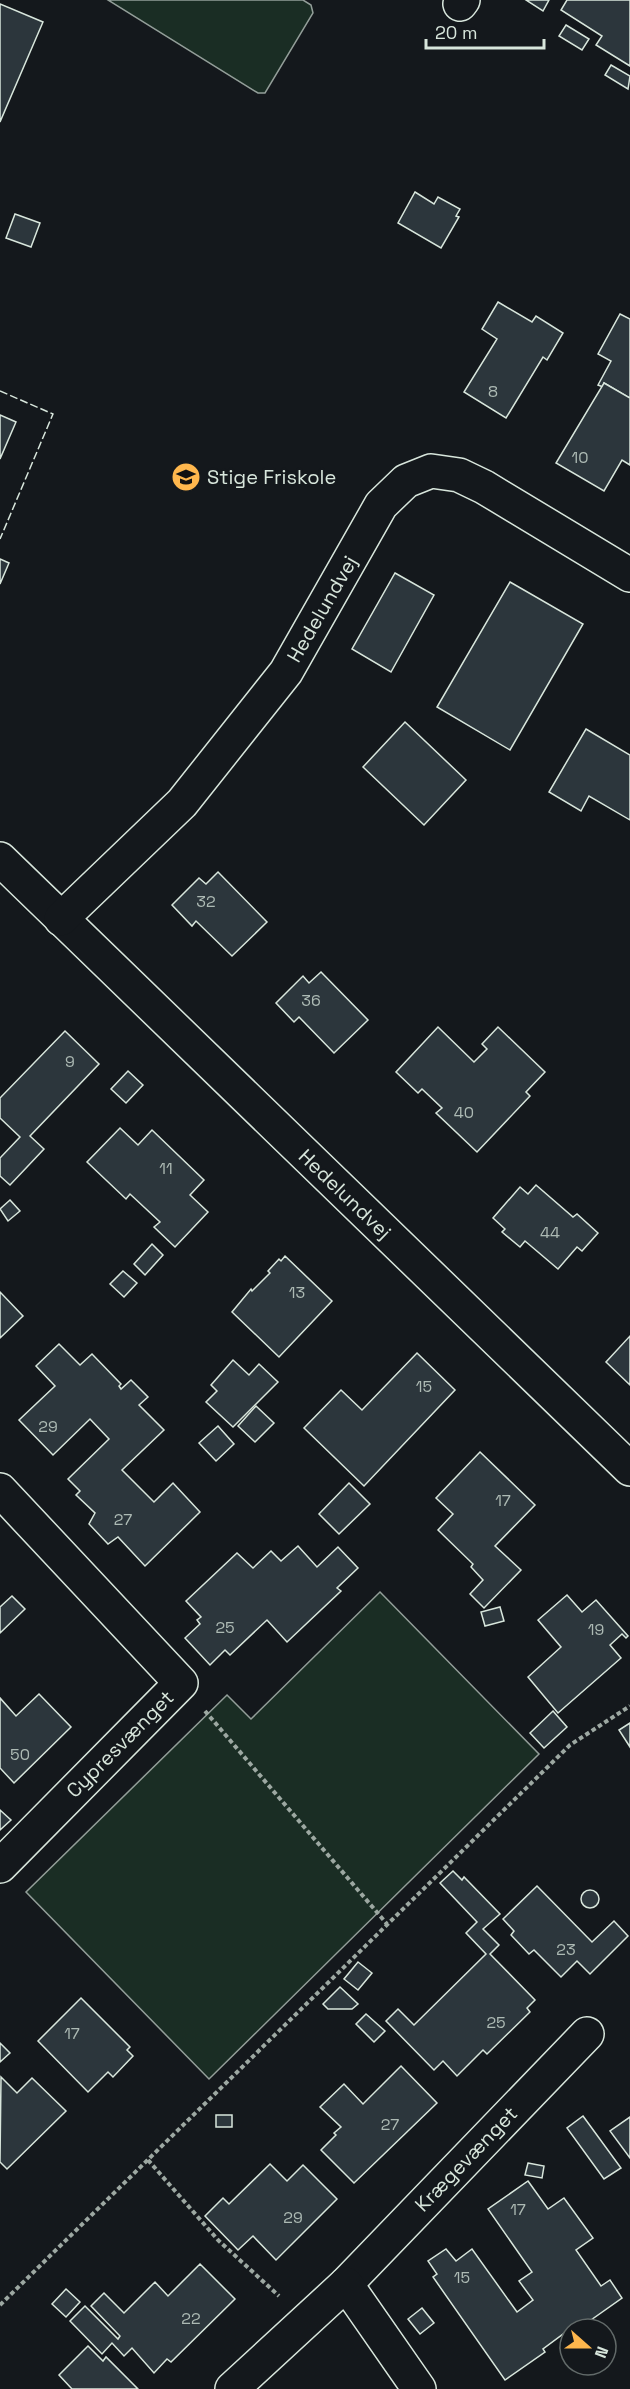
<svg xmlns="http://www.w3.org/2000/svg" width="630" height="2389" viewBox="0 0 630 2389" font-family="'Space Grotesk',sans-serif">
  <rect width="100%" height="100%" fill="#14181c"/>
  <g fill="#1a2d24" stroke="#939e99" stroke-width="1.5">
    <polygon points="108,0 303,0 311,5 313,13 265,93 258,93"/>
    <polygon points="380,1592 539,1754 209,2079 26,1892 227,1695 251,1719"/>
  </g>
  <g fill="#2c363c" stroke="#d8e6dc" stroke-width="1.5">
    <polygon points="526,0 549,0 543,11"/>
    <polygon points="567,0 630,0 630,66 596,45 602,36 561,10"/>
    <polygon points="0,4 43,22 0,122"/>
    <polygon points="566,25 589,39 582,50 559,36"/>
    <polygon points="611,65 630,76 628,89 605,75"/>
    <polygon points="415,192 434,204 438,197 460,209 456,216 459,217 441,248 398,223"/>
    <polygon points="15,214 40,223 31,247 6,238"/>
    <polygon points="498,302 532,322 536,316 563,333 547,360 543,357 506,418 464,392 497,339 482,329"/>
    <polygon points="620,314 630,319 630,398 604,383 603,387 598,385 611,361 598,354"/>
    <polygon points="604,383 630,398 630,465 622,460 604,491 556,463"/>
    <polygon points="0,415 16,422 0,459"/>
    <polygon points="0,559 9,563 0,584"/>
    <polygon points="395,573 434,595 391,672 352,649"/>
    <polygon points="510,582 583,624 510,750 437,707"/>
    <polygon points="405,722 466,780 424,825 363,767"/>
    <polygon points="586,729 630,755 630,820 589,796 581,811 549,792"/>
    <polygon points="218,872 267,922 232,956 196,921 192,926 172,905 199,878 206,884"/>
    <polygon points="321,972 368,1020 334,1053 299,1017 294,1022 276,1003 303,976 309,983"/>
    <polygon points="438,1027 474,1062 487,1049 482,1044 498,1027 545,1072 526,1092 530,1096 477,1152 436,1113 442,1108 422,1089 418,1093 396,1072"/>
    <polygon points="65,1031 99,1064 30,1136 44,1149 10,1185 0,1176 0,1158 20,1137 0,1118 0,1098"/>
    <polygon points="128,1071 143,1085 126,1103 111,1089"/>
    <polygon points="120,1128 138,1145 152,1130 204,1180 190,1195 208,1212 175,1247 154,1227 160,1222 130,1194 126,1199 87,1162"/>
    <polygon points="536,1185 573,1217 577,1214 598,1233 582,1251 577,1247 558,1269 525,1241 520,1247 502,1232 505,1229 493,1218 520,1187 528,1194"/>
    <polygon points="10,1200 20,1211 8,1221 0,1209"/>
    <polygon points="152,1244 163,1255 145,1275 134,1264"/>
    <polygon points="285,1256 332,1301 279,1357 232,1312 251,1289 252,1291 270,1273 268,1271 279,1259 281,1261"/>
    <polygon points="123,1271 137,1283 124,1297 110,1284"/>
    <polygon points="0,1292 23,1316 0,1338"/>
    <polygon points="630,1336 630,1385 606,1362"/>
    <polygon points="59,1344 80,1365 92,1354 121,1384 119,1386 121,1389 131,1380 148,1397 139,1405 164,1430 122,1470 154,1502 173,1483 200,1512 145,1566 118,1537 108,1544 89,1524 95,1513 76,1495 80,1491 68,1479 109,1439 90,1419 53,1455 19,1420 55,1386 36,1366"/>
    <polygon points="417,1353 455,1390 364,1486 304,1428 341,1390 362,1410"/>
    <polygon points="233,1360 249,1375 259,1364 278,1382 233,1427 206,1402 217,1391 211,1385"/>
    <polygon points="256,1406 274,1423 255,1442 238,1426"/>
    <polygon points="218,1426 234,1444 216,1461 199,1443"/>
    <polygon points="480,1452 535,1505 495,1546 521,1570 484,1608 470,1594 483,1580 471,1567 473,1564 438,1530 453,1514 436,1498"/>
    <polygon points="349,1483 370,1504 339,1534 319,1514"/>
    <polygon points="298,1546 317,1567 338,1547 358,1568 337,1588 341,1591 287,1642 267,1620 230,1655 225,1650 210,1665 185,1638 200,1624 197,1620 201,1617 186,1601 237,1553 253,1568 271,1551 281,1561"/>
    <polygon points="567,1595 582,1612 596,1600 628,1636 626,1638 622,1634 610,1645 621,1658 558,1713 528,1677 561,1647 538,1620"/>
    <polygon points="12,1596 25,1609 0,1633 0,1607"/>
    <polygon points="500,1607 504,1621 485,1626 481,1612"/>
    <polygon points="39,1694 71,1727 14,1783 0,1768 0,1698 16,1716"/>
    <polygon points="553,1711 567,1727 544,1748 530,1733"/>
    <polygon points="630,1723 630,1747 619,1730"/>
    <polygon points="0,1810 11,1820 0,1830"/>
    <polygon points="453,1871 462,1880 464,1877 500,1914 483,1929 499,1945 490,1954 535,2000 527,2008 530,2012 487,2054 483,2050 457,2076 443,2061 434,2070 386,2021 398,2009 414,2025 486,1954 466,1933 477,1922 440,1883"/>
    <polygon points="537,1886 592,1942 614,1921 628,1936 590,1974 577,1961 561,1977 534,1950 529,1954 511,1935 514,1931 503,1919"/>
    <circle cx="590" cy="1899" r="9"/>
    <polygon points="358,1962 372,1973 358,1990 344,1979"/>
    <polygon points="340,1987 358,2004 352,2009 328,2009 323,2004"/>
    <polygon points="81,1998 130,2047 127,2050 133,2056 113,2077 108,2072 88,2092 38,2041"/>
    <polygon points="366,2014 385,2031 374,2042 356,2024"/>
    <polygon points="0,2043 10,2053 0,2062"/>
    <polygon points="401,2066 437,2103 354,2183 321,2150 336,2135 334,2133 341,2127 320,2107 344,2084 363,2104"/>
    <polygon points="1,2077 17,2093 32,2078 66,2111 7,2169 0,2162"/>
    <rect x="216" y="2115" width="16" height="12"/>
    <polygon points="583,2116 621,2168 604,2179 567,2128"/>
    <polygon points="630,2117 630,2158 610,2131"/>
    <polygon points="528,2163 544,2166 542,2178 525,2175"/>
    <polygon points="270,2164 287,2181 303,2165 337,2199 276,2260 253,2236 238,2250 205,2216 223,2198 229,2204"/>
    <polygon points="528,2181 548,2209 564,2198 593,2238 576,2250 601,2286 610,2280 622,2298 581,2327 579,2324 570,2329 543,2349 545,2352 505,2380 433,2277 437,2274 428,2261 446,2249 456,2261 472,2249 517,2312 533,2300 519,2281 532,2272 488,2209"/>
    <polygon points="200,2264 235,2299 171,2362 167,2359 154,2373 132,2348 124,2356 112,2343 102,2354 70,2321 85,2306 118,2339 120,2336 91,2306 104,2293 124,2313 155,2282 168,2296"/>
    <polygon points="66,2289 80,2302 66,2317 52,2304"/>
    <polygon points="422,2308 434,2323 420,2334 408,2319"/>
    <polygon points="88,2346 103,2361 106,2357 138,2389 72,2389 59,2375"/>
  </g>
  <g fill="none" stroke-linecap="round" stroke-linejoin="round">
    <g stroke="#d8e6dc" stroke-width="36">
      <g id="minor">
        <polyline points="460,4 463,0"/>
        <polyline points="0,859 630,1469"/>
        <polyline points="61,919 182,803 286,672 381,505 406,481 431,471 459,475 484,487 630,575"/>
        <polyline points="0,1490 181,1683 0,1866"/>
        <polyline points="346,2284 587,2034"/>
        <polyline points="232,2389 346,2284 419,2389"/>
      </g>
    </g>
    <g stroke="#9da8a2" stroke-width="4" stroke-dasharray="4.5 3" stroke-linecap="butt">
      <polyline points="205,1711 387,1924"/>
      <polyline points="148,2160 218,2240 279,2296"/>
      <polyline points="0,2305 570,1745 630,1706"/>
    </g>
    <use href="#minor" stroke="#14181c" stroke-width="33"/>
    <polyline stroke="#d8e6dc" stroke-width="1.5" stroke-dasharray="8 3" stroke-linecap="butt" points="0,391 53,414 0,539"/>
  </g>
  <defs>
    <g id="school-disc" transform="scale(1.5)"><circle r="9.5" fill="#ffb74d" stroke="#14181c"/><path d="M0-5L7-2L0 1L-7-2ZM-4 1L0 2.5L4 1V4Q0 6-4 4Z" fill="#111"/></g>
  </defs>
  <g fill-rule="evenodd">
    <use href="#school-disc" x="186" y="477"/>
  </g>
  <g text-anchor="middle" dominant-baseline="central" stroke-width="4.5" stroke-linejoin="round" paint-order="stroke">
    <g font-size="16" fill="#adbab4">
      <text x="493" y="391">8</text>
      <text x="580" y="457">10</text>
      <text x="206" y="901">32</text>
      <text x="311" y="1000">36</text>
      <text x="70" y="1061">9</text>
      <text x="464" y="1112">40</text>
      <text x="166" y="1168">11</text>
      <text x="550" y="1232">44</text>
      <text x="297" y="1292">13</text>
      <text x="424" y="1386">15</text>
      <text x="48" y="1426">29</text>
      <text x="503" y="1500">17</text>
      <text x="123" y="1519">27</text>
      <text x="225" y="1627">25</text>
      <text x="596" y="1629">19</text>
      <text x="20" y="1754">50</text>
      <text x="566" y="1949">23</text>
      <text x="496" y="2022">25</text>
      <text x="72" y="2033">17</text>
      <text x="390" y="2124">27</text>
      <text x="518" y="2209">17</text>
      <text x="293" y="2217">29</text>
      <text x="462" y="2277">15</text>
      <text x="191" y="2318">22</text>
    </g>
    <g font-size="20" fill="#d8e6dc" stroke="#14181c" text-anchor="start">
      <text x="207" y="477">Stige Friskole</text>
    </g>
    <g font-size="20" fill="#d8e6dc" stroke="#14181c">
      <text transform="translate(322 609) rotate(-60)">Hedelundvej</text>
      <text transform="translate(345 1194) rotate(44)">Hedelundvej</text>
      <text transform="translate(120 1744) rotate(-45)">Cypresvænget</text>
      <text transform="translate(466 2159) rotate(-46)">Krægevænget</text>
    </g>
  </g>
  <g transform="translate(588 2347) rotate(111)"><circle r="28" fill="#14181c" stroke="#626a69" stroke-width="1.5"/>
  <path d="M0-4.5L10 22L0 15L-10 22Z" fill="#ffb74d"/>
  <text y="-9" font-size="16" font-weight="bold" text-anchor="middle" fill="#d8e6dc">N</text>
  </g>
  <path d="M426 39v9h118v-9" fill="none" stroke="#d8e6dc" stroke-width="3"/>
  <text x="435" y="39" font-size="18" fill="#d8e6dc" stroke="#14181c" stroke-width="4.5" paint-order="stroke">20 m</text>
</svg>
